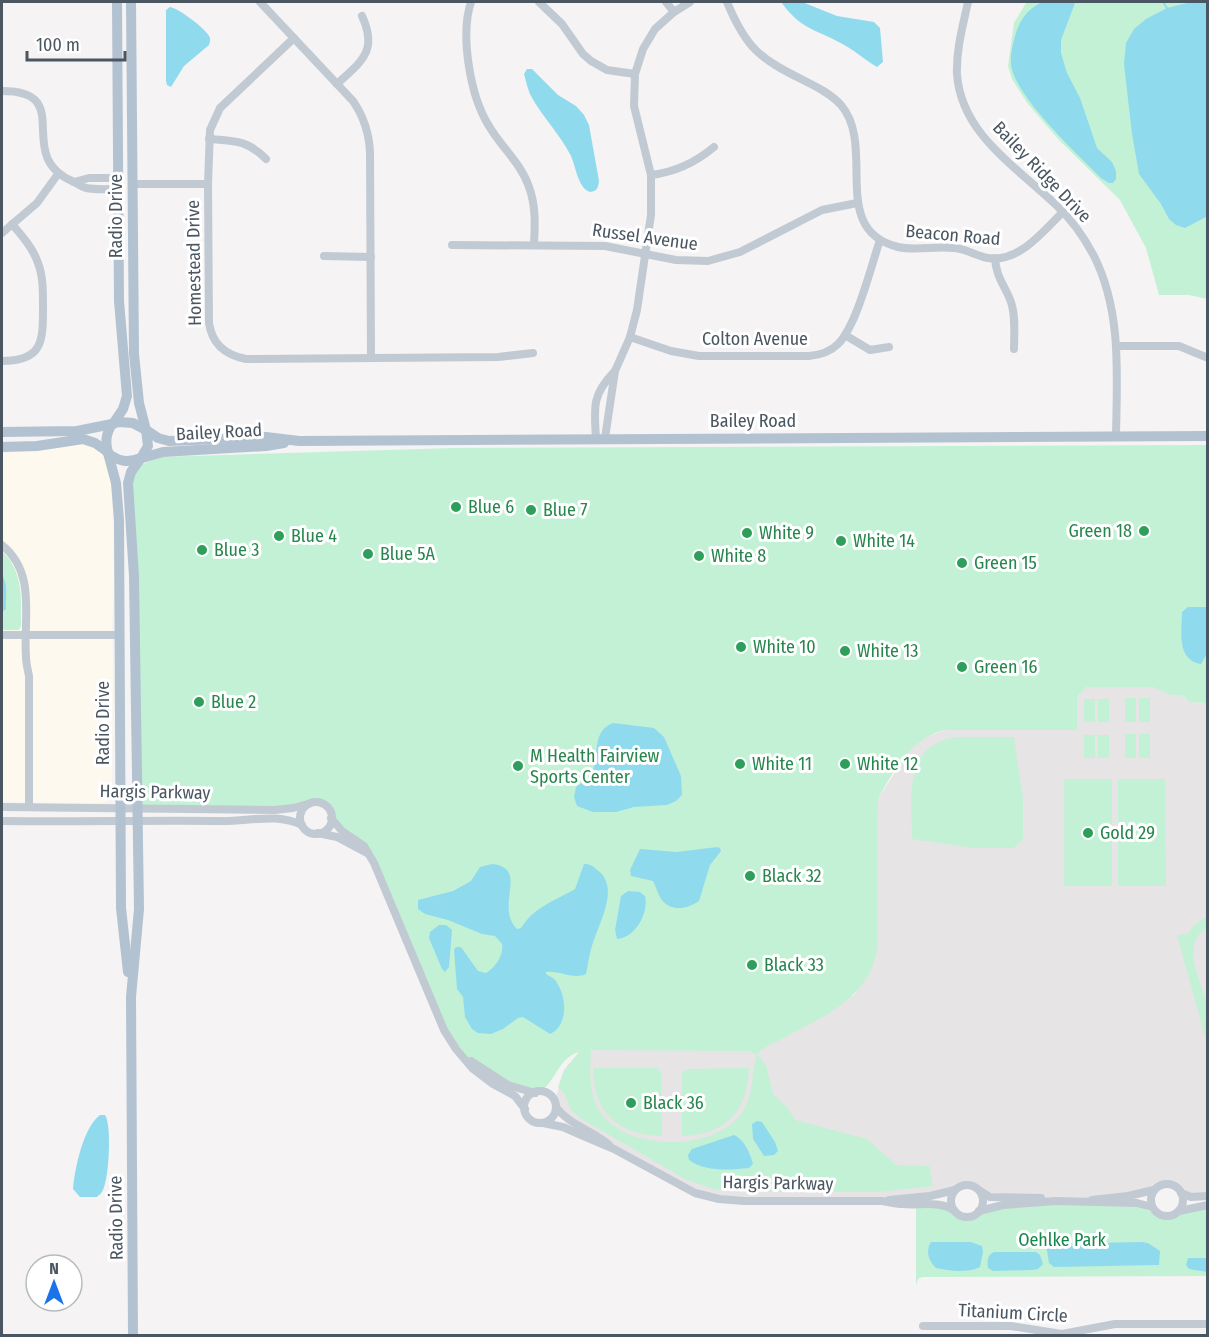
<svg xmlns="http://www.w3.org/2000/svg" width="1209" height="1337" viewBox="0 0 1209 1337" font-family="'Fira Sans Condensed',sans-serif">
  <rect width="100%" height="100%" fill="#f5f3f3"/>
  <polygon fill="#fdf9ef" points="82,444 94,447 106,459 112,484 114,582 112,627 113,680 112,796 108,801 102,803 2,802 2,453 51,449"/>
  <polygon fill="#e6e4e5" points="1086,687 1152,687 1166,693 1183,695 1189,702 1207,703 1207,1196 1181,1193 1176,1187 1168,1184 1163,1185 1154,1190 1088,1201 1021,1197 980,1191 976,1188 967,1185 955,1190 882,1201 744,1201 695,1193 614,1149 556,1107 555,1101 562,1076 568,1065 581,1052 593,1050 736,1050 750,1051 757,1054 766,1046 795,1032 854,995 867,977 876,955 878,799 908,752 918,742 928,736 946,730 1076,730 1077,697"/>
  <g fill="#c3f1d5" fill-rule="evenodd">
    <polygon points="1031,2 1207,2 1207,299 1189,295 1159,295 1146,248 1120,200 1059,140 1028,104 1012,79 1008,66 1014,23 1026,3"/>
    <path d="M1207,445v258l-18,-1 -6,-7h-12l-19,-8h-66l-9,10v33h-131c-34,6 -53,41 -68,69l-1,150c-6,48 -55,68 -93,89 -10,5 -19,8 -27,16l9,11 7,29 15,14 7,12 72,19 29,26 33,1 4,20 -55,6h-138l-26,-3 -27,-9 -107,-62 -9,-8 -7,-17 -6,-6 6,-17 15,-18c-24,7 -22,34 -44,41l-27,-8 -52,-36 -82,-186 -43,-45c-3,-18 -17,-16 -31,-11l-162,1 -10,-320 6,-20 25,-11 295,-9zM591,1050l159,1 7,4c-7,21 -2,41 -17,60 -28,37 -113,36 -139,-2 -13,-19 -11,-41 -10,-63z"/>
    <path d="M2,551c22,22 19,46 19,75l-2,4h-17z"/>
    <rect x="1125" y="698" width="11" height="24"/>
    <rect x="1139" y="698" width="11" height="24"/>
    <rect x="1084" y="699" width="11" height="23"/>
    <rect x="1098" y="699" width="11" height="23"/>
    <rect x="1125" y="734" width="11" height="24"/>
    <rect x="1139" y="734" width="11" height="24"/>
    <rect x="1084" y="735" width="11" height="23"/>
    <rect x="1098" y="735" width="11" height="23"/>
    <path d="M958,737h56l9,62v40l-9,9h-40l-62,-9c0,-43 -10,-95 46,-102z"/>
    <rect x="1064" y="779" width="48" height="107"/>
    <polygon points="1118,779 1165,779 1166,886 1118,886"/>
    <path d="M1207,916v11c-28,20 -6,51 0,78 2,12 1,26 0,39l-30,-109 10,-1 7,-8z"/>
    <path d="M593,1068h64l4,4 1,64c-43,-1 -69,-23 -69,-68z"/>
    <path d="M749,1068c-1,43 -24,67 -67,68v-63l5,-4z"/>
    <polygon points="1050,1204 1136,1205 1165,1218 1207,1206 1207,1276 922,1277 918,1279 916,1285 916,1318 916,1206 947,1209 958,1217 965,1219 998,1208"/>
  </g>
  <g fill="#90daee">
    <path d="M781,2h21l35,14 37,6 6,6 3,34 -6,5c-11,-6 -20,-15 -31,-21 -29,-17 -44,-15 -65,-44z"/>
    <path d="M1042,2h32l1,1 -14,37v13l6,20 13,25 17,50 15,14 4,9v8l-3,4h-4l-8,-5c-23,-23 -89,-84 -90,-115 -1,-8 2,-19 4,-27 5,-17 12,-26 27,-34z"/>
    <polygon points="1191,2 1207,2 1208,216 1185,228 1176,225 1169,219 1161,204 1139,174 1132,134 1124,64 1126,43 1134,29 1146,19 1167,8"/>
    <path d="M170,7c8,1 35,21 39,29 2,4 1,5 0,9l-25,21 -13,21 -4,-2 -1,-4v-71z"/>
    <path d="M527,69h5l26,26 18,11 8,9 5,10 10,56c-1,6 -1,10 -9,11 -12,-4 -14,-25 -19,-36 -11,-22 -28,-38 -40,-60 -3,-6 -5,-15 -7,-22z"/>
    <path d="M2,575c7,10 3,23 4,34l-4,3z"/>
    <path d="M1188,607h19v47l-6,10c-25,-4 -19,-33 -19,-52z"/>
    <path d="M613,723l41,5 10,9 17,39 1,19 -6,6 -9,4 -33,2 -18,5h-23l-16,-6 -3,-9 2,-10c7,-6 14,-9 17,-17 6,-17 -1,-39 20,-47z"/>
    <path d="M717,847l3,1 1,3 -11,14 -11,36c-11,8 -28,11 -37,-1 -4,-5 -6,-13 -9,-19l-22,-5 -1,-6 10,-21 37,3z"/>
    <path d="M492,864c38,4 2,42 25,65l4,-1c14,-22 32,-26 54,-39l9,-25c5,0 8,1 12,5 26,17 2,55 -4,77 -3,9 -4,18 -6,28 -13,6 -27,-4 -40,-2v2c4,3 9,4 11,9 10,15 11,43 -7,51l-27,-17 -5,1 -15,11 -12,5 -13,-1 -6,-4 -7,-12 -2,-20 -6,-8 -3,-39 2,-3h5l17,24 8,2c9,-5 18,-18 16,-29l-7,-8 -13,-2 -34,-14 -23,-6 -7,-5v-9l35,-9 18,-10 9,-14z"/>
    <path d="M628,891l12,1 5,4c4,17 -10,42 -28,43l-2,-9 6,-34z"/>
    <polygon points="439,925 446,925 452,930 449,967 445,972 442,969 429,938 430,932"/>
    <path d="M100,1115h5c7,10 4,63 -2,75 -2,4 -3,4 -6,7h-17l-7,-8c2,-21 10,-61 27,-74z"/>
    <polygon points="757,1121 762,1122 775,1142 778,1151 774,1155 764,1156 753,1139 752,1124"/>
    <path d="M734,1135c10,4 16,18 19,29l-4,4c-19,2 -44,4 -60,-8l-1,-5 4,-6z"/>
    <path d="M931,1242h40l11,4 1,6 -3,15c-11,6 -32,4 -44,1 -7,-7 -11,-17 -5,-26z"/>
    <polygon points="1142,1242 1148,1243 1160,1251 1159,1265 1054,1267 1049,1263 1046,1245 1050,1244"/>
    <path d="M994,1252h42l4,3 3,9 -5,5 -6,1 -39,1 -5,-3c-1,-6 -1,-13 6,-16z"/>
    <polygon points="1188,1258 1207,1258 1207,1272 1189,1269 1186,1265"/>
  </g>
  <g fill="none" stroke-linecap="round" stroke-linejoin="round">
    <polyline stroke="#90daee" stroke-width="2" points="1163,2 1167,8"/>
    <g stroke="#c1cad2" stroke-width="8">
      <path d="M260,2l93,99c11,16 16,31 17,51l1,206"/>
      <path d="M471,2c-11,33 -1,94 18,124 12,21 32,37 40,61 7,19 6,38 5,58"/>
      <polyline points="539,2 562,24 583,54 591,61 607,70 635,74"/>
      <polyline points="666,2 674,12"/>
      <path d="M727,2c19,46 32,56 76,78 14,7 28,14 38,25 36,42 -13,125 57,142 17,4 37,-1 55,1 12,0 23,8 35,10 31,5 55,-27 75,-46"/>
      <path d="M968,2c-5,23 -12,48 -11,72 4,60 60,93 99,131 15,14 28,32 38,51 28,56 23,119 22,180"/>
      <path d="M294,38l-74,70 -10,22 -2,54 1,139c3,21 16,32 37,36l252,-2 35,-4"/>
      <path d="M337,84c25,-23 41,-33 25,-68"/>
      <path d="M2,91c76,0 9,65 72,91 4,2 7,5 12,6 10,2 22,1 32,1"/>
      <path d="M209,139c25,2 39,1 57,20"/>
      <path d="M651,175c25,-3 44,-12 63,-28"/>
      <polyline points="74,182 89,178 118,178"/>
      <polyline points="132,184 208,184"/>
      <polyline points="2,233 37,203 58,174"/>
      <polyline points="452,245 605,246 676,260 708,261 740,252 822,210 857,203"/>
      <polyline points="324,256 371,257"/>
      <path d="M995,258c1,20 10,27 16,44 5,15 3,32 3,47"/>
      <polyline points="845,335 870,350 889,347"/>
      <path d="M630,337l41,14 28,5h110c11,-1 21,-4 29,-12 19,-19 33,-78 42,-104"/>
      <polyline points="1116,346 1179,346 1208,358"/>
      <path d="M2,361c42,0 41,-21 41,-56 0,-15 0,-29 -5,-42 -5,-15 -16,-27 -26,-39"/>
      <path d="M596,438c-2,-31 -4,-43 18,-66"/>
      <polyline points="605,438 615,371 630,337 637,310 651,215 651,175 634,106 635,74 643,49 655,29 674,12 690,2"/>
      <path d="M2,545c35,28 21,74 24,112 0,7 2,13 3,19v131"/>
      <polyline points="2,635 119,635"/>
      <circle cx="316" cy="818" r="16"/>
      <polyline points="2,807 275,810 293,808 308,804"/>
      <polyline points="331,818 342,831 364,846 374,863 444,1030 456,1049 472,1068 493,1084 515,1096 525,1109"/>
      <path d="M2,821c74,1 148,-1 222,0 26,0 54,-8 78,4"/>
      <polyline points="318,833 337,837 367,853"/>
      <polyline points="471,1061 508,1085 535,1093"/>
      <circle cx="540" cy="1107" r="16"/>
      <path d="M556,1107c13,18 36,23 53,38"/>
      <path d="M543,1123l20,4 18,8 33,14 81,44 24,6 25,2h138c7,1 13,3 20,3 18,2 35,-4 52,6"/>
      <circle cx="1167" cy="1200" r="16"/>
      <circle cx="967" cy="1201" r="16"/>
      <polyline points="980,1191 990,1197 1041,1198"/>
      <polyline points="1181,1193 1191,1197 1208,1196"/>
      <polyline points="889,1200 930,1196 955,1190"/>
      <polyline points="1092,1200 1128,1196 1154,1190"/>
      <polyline points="979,1211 1003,1205 1056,1201 1137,1203 1152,1207"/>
      <polyline points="1179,1211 1208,1205"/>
      <polyline points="923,1326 1011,1326 1062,1334 1115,1324 1208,1324"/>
    </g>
    <g stroke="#b3c2d1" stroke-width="10">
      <polyline points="131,2 134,354 139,403 146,430"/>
      <path d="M119,422l14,1 13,7 2,16 -7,12c-13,5 -22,4 -33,-5 -3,-12 -2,-19 4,-29z"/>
      <polyline points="113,424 123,409 127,396 119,301 117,2"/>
      <polyline points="146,430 158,438 169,441 266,437 299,441 1208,436"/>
      <polyline points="2,432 77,431 112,424"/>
      <polyline points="2,447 37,446 83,439 95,443 108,452"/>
      <polyline points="108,453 116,483 119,520 121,908 128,972"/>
      <polyline points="142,458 163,452 266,446 284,443"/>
      <polyline points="133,1336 131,997 139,909 134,576 128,483 131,472 141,458"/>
    </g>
  </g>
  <g fill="#2e9e5b" stroke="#fff" stroke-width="2">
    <circle cx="456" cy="507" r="6"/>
    <circle cx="531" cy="510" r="6"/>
    <circle cx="1144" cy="531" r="6"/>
    <circle cx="747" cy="533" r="6"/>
    <circle cx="279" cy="536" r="6"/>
    <circle cx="841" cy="541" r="6"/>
    <circle cx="202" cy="550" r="6"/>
    <circle cx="368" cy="554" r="6"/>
    <circle cx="699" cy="556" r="6"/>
    <circle cx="962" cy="563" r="6"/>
    <circle cx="741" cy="647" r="6"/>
    <circle cx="845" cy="651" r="6"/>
    <circle cx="962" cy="667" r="6"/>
    <circle cx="199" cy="702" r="6"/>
    <circle cx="740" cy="764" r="6"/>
    <circle cx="845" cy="764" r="6"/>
    <circle cx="518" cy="766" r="6"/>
    <circle cx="1088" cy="833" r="6"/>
    <circle cx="750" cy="876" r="6"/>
    <circle cx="752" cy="965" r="6"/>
    <circle cx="631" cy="1103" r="6"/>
  </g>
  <g text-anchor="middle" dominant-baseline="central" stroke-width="6" stroke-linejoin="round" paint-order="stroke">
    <g font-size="18" fill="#4a5661" stroke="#fff">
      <text transform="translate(1042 172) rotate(46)">Bailey Ridge Drive</text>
      <text transform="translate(116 216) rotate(-90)">Radio Drive</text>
      <text transform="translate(953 235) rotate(5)">Beacon Road</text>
      <text transform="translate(645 237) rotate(8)">Russel Avenue</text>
      <text transform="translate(194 263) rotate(-91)">Homestead Drive</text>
      <text x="755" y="339">Colton Avenue</text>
      <text x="753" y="421">Bailey Road</text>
      <text transform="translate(219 432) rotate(-3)">Bailey Road</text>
      <text transform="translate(103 723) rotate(-90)">Radio Drive</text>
      <text transform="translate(155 792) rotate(1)">Hargis Parkway</text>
      <text transform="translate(778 1183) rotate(1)">Hargis Parkway</text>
      <text transform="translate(116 1218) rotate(-91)">Radio Drive</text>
      <text transform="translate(1013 1313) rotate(3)">Titanium Circle</text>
    </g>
    <g font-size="18" fill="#27864d" stroke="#fff" text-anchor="start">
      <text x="468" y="507">Blue 6</text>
      <text x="543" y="510">Blue 7</text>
      <text x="1132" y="531" text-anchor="end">Green 18</text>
      <text x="759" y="533">White 9</text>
      <text x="291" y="536">Blue 4</text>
      <text x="853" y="541">White 14</text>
      <text x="214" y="550">Blue 3</text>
      <text x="380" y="554">Blue 5A</text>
      <text x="711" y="556">White 8</text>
      <text x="974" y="563">Green 15</text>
      <text x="753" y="647">White 10</text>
      <text x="857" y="651">White 13</text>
      <text x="974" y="667">Green 16</text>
      <text x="211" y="702">Blue 2</text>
      <text x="530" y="756">M Health Fairview<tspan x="530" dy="21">Sports Center</tspan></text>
      <text x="752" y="764">White 11</text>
      <text x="857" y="764">White 12</text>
      <text x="1100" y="833">Gold 29</text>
      <text x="762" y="876">Black 32</text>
      <text x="764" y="965">Black 33</text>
      <text x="643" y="1103">Black 36</text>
    </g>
    <g font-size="18" fill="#17864f" stroke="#fff">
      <text x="1062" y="1240">Oehlke Park</text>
    </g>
  </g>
  <rect width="1209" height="1337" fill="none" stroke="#4a5661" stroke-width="6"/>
  <g transform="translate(54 1283)"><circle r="28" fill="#ffffff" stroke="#b7bbc0" stroke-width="1.5"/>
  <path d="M0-4.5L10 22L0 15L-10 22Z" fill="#1a73e8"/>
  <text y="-9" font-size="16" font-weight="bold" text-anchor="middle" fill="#4a5661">N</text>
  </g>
  <path d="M27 51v9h98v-9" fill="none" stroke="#4a5661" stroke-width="3"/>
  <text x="36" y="51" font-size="18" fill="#4a5661" stroke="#ffffff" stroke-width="4.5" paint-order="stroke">100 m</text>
</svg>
